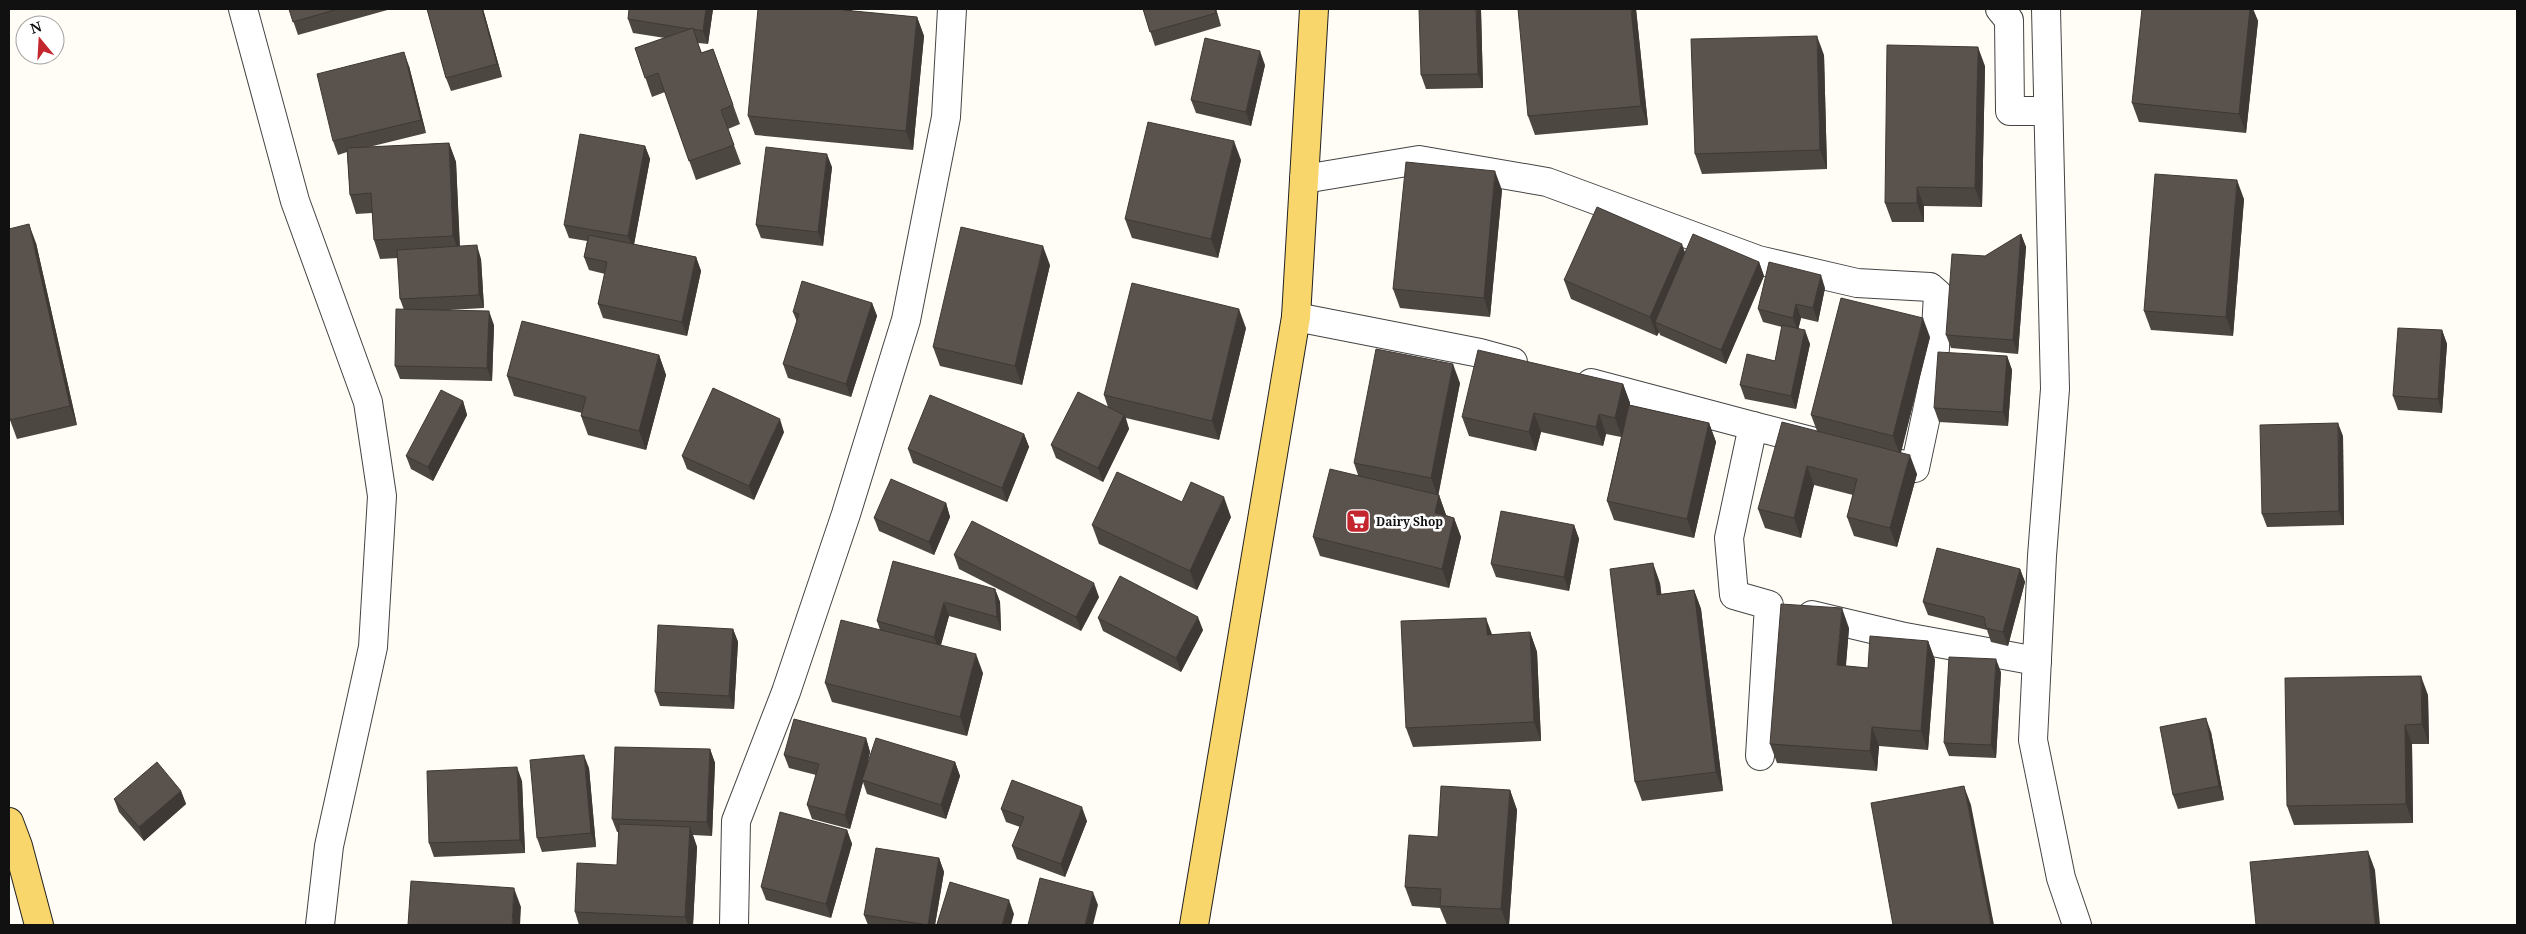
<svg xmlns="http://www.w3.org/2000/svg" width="2526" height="934" viewBox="0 0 2526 934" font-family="'Noto Serif',serif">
  <rect width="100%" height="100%" fill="#fffdf5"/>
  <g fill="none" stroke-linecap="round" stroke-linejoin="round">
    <g stroke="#444" stroke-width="30">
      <g id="minor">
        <polyline points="243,9 295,201 368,402 382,496 373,647 329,846 320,925"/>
        <polyline points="2000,9 2009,20 2010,111 2048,111"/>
        <polyline points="2046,9 2055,389 2042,556 2033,740 2061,878 2077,925"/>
        <polyline points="1304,179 1419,160 1547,182 1758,260 1857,283 1930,287 1938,294 1933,383 1915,468 1878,458"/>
        <polyline points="1296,317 1480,353 1513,362"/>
        <polyline points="1591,383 1753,426"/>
        <polyline points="1812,615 1905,637 2037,661"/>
        <polyline points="1760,756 1769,605 1734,595 1729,538 1753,426 1815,442"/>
        <polyline points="734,925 736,821 786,692 846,514 906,320 946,117 952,9"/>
      </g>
    </g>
    <g stroke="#222" stroke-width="30">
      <g id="major">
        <polyline points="9,822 18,846 39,925"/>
        <polyline points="1194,925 1296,317 1314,9"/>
      </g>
    </g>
    <use href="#minor" stroke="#fff" stroke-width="28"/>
    <use href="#major" stroke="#f9d66b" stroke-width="28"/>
  </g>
  <g fill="#4d4742">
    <polygon points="289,9 391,9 298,35"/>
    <polygon points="427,9 483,9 502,77 451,91 446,78"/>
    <polygon points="713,9 708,44 698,43 702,53 713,49 740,124 728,129 741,164 696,180 665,92 652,97 635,48 665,38 633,33 628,19"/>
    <polygon points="852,9 852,11 917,17 924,36 913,150 755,135 748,116"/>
    <polygon points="1143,9 1216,9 1221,26 1155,46"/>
    <polygon points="1636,9 1648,125 1535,135 1528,116"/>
    <polygon points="2250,9 2253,9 2258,21 2246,133 2139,122 2132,103"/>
    <polygon points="1481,10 1483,88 1426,89 1421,75"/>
    <polygon points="1824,55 1827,169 1702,174 1695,154"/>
    <polygon points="1265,65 1251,126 1196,113 1191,100"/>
    <polygon points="409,66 426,133 369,147 449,143 456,162 460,246 481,259 484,308 449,310 494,325 492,381 400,379 395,366 404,310 400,299 398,258 380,259 374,240 372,213 356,214 350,195 347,152 338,155 333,141"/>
    <polygon points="1985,66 1982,207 1924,206 1924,222 1892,222 1885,203"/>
    <polygon points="645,146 650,159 634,244 696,257 701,271 687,336 603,318 598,304 605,274 589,270 584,257 587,241 569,238 564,225"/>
    <polygon points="1241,160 1218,258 1132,238 1125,219"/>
    <polygon points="832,167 823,246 761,238 756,225"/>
    <polygon points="1502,190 1490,317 1400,308 1393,289"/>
    <polygon points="2244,199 2233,336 2151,330 2144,311"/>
    <polygon points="2021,234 2026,247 2018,354 1951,348 1946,335"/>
    <polygon points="36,243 77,425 17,439 10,420"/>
    <polygon points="1685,252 1759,262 1764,276 1726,364 1660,335 1659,332 1657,336 1571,299 1564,280"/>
    <polygon points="1050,265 1022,385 940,366 933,347"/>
    <polygon points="1825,288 1818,322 1801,318 1798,329 1810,344 1796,409 1745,399 1740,385 1775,361 1782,327 1763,322 1758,309"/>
    <polygon points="872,303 877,316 851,397 788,378 783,364 797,322 793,312"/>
    <polygon points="1246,328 1219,440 1126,418 1129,429 1103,482 1056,458 1051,445 1108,407 1104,395"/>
    <polygon points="2442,330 2447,344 2442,413 2398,410 2393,396"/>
    <polygon points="1930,337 1901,453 1917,474 1897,547 1854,536 1847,517 1853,495 1814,485 1801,538 1765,528 1758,509 1817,431 1811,415"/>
    <polygon points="659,355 666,375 646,450 588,435 581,416 582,413 514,396 507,376"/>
    <polygon points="2007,356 2012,370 2008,426 1939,422 1934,408"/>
    <polygon points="1460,383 1438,495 1439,495 1446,515 1454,518 1461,537 1449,588 1320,556 1313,537 1358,475 1354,463"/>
    <polygon points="1623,384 1630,403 1630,405 1709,423 1716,442 1694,538 1614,520 1607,501 1621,437 1606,434 1603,446 1541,432 1536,451 1469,436 1462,417"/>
    <polygon points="463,401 467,415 433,481 411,469 406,456"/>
    <polygon points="784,432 754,500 687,469 682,456"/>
    <polygon points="1024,434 1029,447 1007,502 913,463 908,449"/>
    <polygon points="2343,436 2344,525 2267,527 2262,514"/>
    <polygon points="1182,502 1231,517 1197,590 1099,544 1092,525"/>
    <polygon points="946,503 950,517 934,555 879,531 874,518"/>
    <polygon points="1574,525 1579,539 1569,591 1496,577 1491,564"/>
    <polygon points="954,555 1099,597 1081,631 959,569"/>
    <polygon points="2020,569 2025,582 2008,646 1991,642 1987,630 1928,615 1923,602"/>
    <polygon points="1660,583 1661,594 1694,590 1701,609 1723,791 1642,801 1635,782"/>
    <polygon points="995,589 1000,602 1001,631 949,616 941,645 983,673 967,736 832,702 825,683 880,630 877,621"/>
    <polygon points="1098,618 1203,630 1181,672 1103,631"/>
    <polygon points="1849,628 1846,666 1868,668 1928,641 1935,660 1928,750 1879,746 1877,771 1777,763 1770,744"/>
    <polygon points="733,629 738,642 734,709 660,706 655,692"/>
    <polygon points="1530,632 1537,652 1541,741 1413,747 1406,728"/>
    <polygon points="2001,672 1996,758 1949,756 1944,743"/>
    <polygon points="2428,695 2429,744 2412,744 2413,823 2294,825 2287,806"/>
    <polygon points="2211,732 2224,800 2178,809 2173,795"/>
    <polygon points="866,738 870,752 868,762 955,762 960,776 946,819 867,794 863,782 850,829 812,819 807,805 816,775 789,768 784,755"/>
    <polygon points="710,749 715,763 712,836 693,835 697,847 693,925 579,925 575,912 617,865 619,832 617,832 612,819"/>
    <polygon points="589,768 596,847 542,852 537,838"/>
    <polygon points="522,781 525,853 434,857 429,843"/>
    <polygon points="1510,790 1517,810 1509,925 1447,925 1440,908 1412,906 1405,887 1438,837"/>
    <polygon points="181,791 186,804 144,841 119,812 114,799"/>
    <polygon points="1001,809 1087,821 1065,877 1017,859 1012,846 1020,827 1006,822"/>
    <polygon points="847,830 852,844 831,918 766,900 761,887"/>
    <polygon points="939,858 944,872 935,925 868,925 864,915"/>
  </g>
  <g fill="#3f3936">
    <polygon points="482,9 483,9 502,77 497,64"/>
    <polygon points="706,9 713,9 708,44 703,31"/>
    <polygon points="843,9 852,9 850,29 843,10"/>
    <polygon points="1215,9 1216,9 1221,26"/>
    <polygon points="1476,9 1480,9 1481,10 1483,88 1478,74"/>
    <polygon points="1631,9 1636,9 1648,125 1641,106"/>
    <polygon points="2250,9 2253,9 2258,21 2246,133 2239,114"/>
    <polygon points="917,17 924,36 913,150 906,131"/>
    <polygon points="1817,36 1824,55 1827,169 1820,150"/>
    <polygon points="1978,47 1985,66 1982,207 1975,188"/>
    <polygon points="1260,51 1265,65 1251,126 1246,112"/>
    <polygon points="404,52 409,66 426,133 421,120"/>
    <polygon points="1234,141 1241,160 1218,258 1211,239"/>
    <polygon points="449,143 456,162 460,255 453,236"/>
    <polygon points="645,146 650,159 633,250 628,236"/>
    <polygon points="827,154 832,167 823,246 818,232"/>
    <polygon points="1495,171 1502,190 1490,317 1484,298"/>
    <polygon points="2237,180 2244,199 2233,336 2226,317"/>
    <polygon points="1917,187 1924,206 1924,222 1917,203"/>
    <polygon points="29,224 36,243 77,425 70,406"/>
    <polygon points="2021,234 2026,247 2018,354 2013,340"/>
    <polygon points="1682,244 1689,263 1655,322 1659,332 1657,336 1650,317"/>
    <polygon points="477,245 481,259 484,308 479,295"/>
    <polygon points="1043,246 1050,265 1022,385 1015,366"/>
    <polygon points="696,257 701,271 687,336 682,322"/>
    <polygon points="1759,262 1764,276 1726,364 1721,350"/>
    <polygon points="1821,275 1825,288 1818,322 1813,308"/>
    <polygon points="872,303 877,316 851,397 846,384"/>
    <polygon points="1796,304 1801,318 1798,331 1793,318"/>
    <polygon points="1239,309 1246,328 1219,440 1212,421"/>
    <polygon points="489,311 494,325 492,381 487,368"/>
    <polygon points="1923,318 1930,337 1900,455 1893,436"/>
    <polygon points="1805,330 1810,344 1796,409 1791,396"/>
    <polygon points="2442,330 2447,344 2442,413 2438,399"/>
    <polygon points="659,355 666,375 646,450 639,431"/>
    <polygon points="2007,356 2012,370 2008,426 2003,412"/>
    <polygon points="1453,364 1460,383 1438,497 1431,478"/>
    <polygon points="1623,384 1630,403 1622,437 1615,418"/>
    <polygon points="463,401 467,415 433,481 428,467"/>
    <polygon points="1534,413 1541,432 1536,451 1529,432"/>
    <polygon points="1599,414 1606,434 1603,446 1596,427"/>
    <polygon points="1124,415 1129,429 1103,482 1098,468"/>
    <polygon points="780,419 784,432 754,500 749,486"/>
    <polygon points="1709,423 1716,442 1694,538 1687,519"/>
    <polygon points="2338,423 2343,436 2344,525 2339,511"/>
    <polygon points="1024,434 1029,447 1007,502 1002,488"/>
    <polygon points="1910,455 1917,474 1897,547 1890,528"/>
    <polygon points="1807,466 1814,485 1801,538 1794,518"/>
    <polygon points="1439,495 1446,515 1442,532 1435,513"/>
    <polygon points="1224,497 1231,517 1197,590 1190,571"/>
    <polygon points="946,503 950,517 934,555 929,542"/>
    <polygon points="1454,518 1461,537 1449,588 1442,569"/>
    <polygon points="1574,525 1579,539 1569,591 1564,577"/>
    <polygon points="1653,563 1660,583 1664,614 1657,595"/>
    <polygon points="2020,569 2025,582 2008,646 2003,632"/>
    <polygon points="1094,583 1099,597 1081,631 1076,617"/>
    <polygon points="995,589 1000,602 1001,631 997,617"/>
    <polygon points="1694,590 1701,609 1723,791 1716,772"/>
    <polygon points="944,602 949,616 939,651 934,637"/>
    <polygon points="1842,608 1849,628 1844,684 1837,665"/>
    <polygon points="1198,617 1203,630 1181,672 1176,658"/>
    <polygon points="1486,618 1493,637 1487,635"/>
    <polygon points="733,629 738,642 734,709 729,696"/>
    <polygon points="1530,632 1537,652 1541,741 1534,722"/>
    <polygon points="1928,641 1935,660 1928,750 1921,731"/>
    <polygon points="976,654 983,673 967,736 960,717"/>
    <polygon points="1996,659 2001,672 1996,758 1991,745"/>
    <polygon points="2421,676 2428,695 2429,744 2422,724"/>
    <polygon points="2206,718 2211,732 2224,800 2219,786"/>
    <polygon points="2405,725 2412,744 2413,823 2406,804"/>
    <polygon points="1872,727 1879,746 1877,771 1870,751"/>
    <polygon points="866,738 870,752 863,781 862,780 863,782 850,829 845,815"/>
    <polygon points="710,749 715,763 712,836 707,822"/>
    <polygon points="584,755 589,768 596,847 591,833"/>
    <polygon points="955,762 960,776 946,819 941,805"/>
    <polygon points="517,767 522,781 525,853 520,840"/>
    <polygon points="1964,786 1971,805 1994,925 1991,925"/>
    <polygon points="1510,790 1517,810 1509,925 1507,925 1501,909"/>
    <polygon points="181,791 186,804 144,841 139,827"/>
    <polygon points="1082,807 1087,821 1065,877 1061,864"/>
    <polygon points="690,827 697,847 693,925 688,925 685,917"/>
    <polygon points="847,830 852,844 831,918 826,904"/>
    <polygon points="2368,851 2375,870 2380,925 2375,925"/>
    <polygon points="939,858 944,872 935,925 928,925"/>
    <polygon points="514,888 521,907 520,925 512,925"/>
    <polygon points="1093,892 1098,905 1093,925 1085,925"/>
    <polygon points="1009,900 1014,914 1011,925 1002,925"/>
  </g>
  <g fill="#5a524d" stroke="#3f3936">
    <polygon points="289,9 338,9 293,22"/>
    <polygon points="427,9 482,9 497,64 446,78"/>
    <polygon points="629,9 706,9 703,31 693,29 693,28 690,29 628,19"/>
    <polygon points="758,9 843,9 843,10 917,17 906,131 748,116"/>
    <polygon points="1143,9 1215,9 1216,13 1150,32"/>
    <polygon points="1419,9 1476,9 1478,74 1421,75"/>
    <polygon points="1518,9 1631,9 1641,106 1528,116"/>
    <polygon points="2142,9 2250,9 2239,114 2132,103"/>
    <polygon points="693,28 701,53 713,49 733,105 721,110 734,145 689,161 658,73 645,78 635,48"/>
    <polygon points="1817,36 1820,150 1695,154 1691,39"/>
    <polygon points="1205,38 1260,51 1246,112 1191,100"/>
    <polygon points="1887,45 1978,47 1975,188 1917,187 1917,203 1885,203"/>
    <polygon points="404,52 421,120 333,141 317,74"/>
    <polygon points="1148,122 1234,141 1211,239 1125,219"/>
    <polygon points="580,134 645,146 628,236 564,225"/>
    <polygon points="449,143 453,236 374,240 371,193 350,195 347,148"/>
    <polygon points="766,147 827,154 818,232 756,225"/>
    <polygon points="1406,162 1495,171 1484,298 1393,289"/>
    <polygon points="2155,174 2237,180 2226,317 2144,311"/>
    <polygon points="1597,207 1682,244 1650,317 1564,280"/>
    <polygon points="29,224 70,406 10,420 9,413 9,229"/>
    <polygon points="961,227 1043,246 1015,366 933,347"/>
    <polygon points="1693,234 1759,262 1721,350 1655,322"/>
    <polygon points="2021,234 2013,340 1946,335 1952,254 1985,256"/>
    <polygon points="589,235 696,257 682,322 598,304 607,262 584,257"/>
    <polygon points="477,245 479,295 400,299 397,250"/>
    <polygon points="1769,262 1821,275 1813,308 1796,304 1793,318 1758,309"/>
    <polygon points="802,281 872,303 846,384 783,364 799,314 793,312"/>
    <polygon points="1132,283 1239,309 1212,421 1104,395"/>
    <polygon points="1841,298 1923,318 1893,436 1811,415"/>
    <polygon points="396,309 489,311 487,368 395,366"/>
    <polygon points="522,321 659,355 639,431 581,416 586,397 507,376"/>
    <polygon points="1782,325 1805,330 1791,396 1740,385 1747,354 1775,361"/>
    <polygon points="2398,328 2442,330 2438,399 2393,396"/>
    <polygon points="1376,349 1453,364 1431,478 1354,463"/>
    <polygon points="1478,350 1623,384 1615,418 1599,414 1596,427 1534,413 1529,432 1462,417"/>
    <polygon points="1938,352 2007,356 2003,412 1934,408"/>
    <polygon points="713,388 780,419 749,486 682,456"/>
    <polygon points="441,390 463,401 428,467 406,456"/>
    <polygon points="1078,392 1124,415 1098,468 1051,445"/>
    <polygon points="930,395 1024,434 1002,488 908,449"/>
    <polygon points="1629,405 1709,423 1687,519 1607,501"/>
    <polygon points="1782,422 1910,455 1890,528 1847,517 1857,479 1807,466 1794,518 1758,509"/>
    <polygon points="2338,423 2339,511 2262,514 2260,425"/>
    <polygon points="1330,469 1439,495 1435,513 1454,518 1442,569 1313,537"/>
    <polygon points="1117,472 1182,502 1191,482 1224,497 1190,571 1092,525"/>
    <polygon points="891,479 946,503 929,542 874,518"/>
    <polygon points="1501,511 1574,525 1564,577 1491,564"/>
    <polygon points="972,521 1094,583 1076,617 954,555"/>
    <polygon points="1937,548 2020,569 2003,632 1986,628 1984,617 1923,602"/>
    <polygon points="893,561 995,589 997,617 944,602 934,637 877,621"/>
    <polygon points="1653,563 1657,595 1694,590 1716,772 1635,782 1610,569"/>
    <polygon points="1120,576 1198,617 1176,658 1098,618"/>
    <polygon points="1781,604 1842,608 1837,665 1868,668 1870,636 1928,641 1921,731 1872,727 1870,751 1770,744"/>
    <polygon points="1486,618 1487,635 1530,632 1534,722 1406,728 1401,621"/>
    <polygon points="841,620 976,654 960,717 825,683"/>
    <polygon points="658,625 733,629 729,696 655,692"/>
    <polygon points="1949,657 1996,659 1991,745 1944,743"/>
    <polygon points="2421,676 2422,724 2405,725 2406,804 2287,806 2285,678"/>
    <polygon points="2206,718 2219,786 2173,795 2160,727"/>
    <polygon points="794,719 866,738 845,815 807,805 819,764 784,755"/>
    <polygon points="876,738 955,762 941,805 862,780"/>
    <polygon points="615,747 710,749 707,822 612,819"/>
    <polygon points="584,755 591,833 537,838 530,760"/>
    <polygon points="157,762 181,791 139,827 114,799"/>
    <polygon points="517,767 520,840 429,843 427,771"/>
    <polygon points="1012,780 1082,807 1061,864 1012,846 1024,817 1001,809"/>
    <polygon points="1441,786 1510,790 1501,909 1440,906 1441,889 1405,887 1409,835 1438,837"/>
    <polygon points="1964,786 1991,925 1893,925 1871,803"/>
    <polygon points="780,812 847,830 826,904 761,887"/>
    <polygon points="619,824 690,827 685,917 575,912 577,863 617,865"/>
    <polygon points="876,848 939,858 928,925 864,915"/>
    <polygon points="2368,851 2375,925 2256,925 2250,862"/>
    <polygon points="1040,878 1093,892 1085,925 1028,925"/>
    <polygon points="411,881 514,888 512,925 408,925"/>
    <polygon points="950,882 1009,900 1002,925 941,925 937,924"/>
  </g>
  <defs>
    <g id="supermarket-square" transform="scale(1.25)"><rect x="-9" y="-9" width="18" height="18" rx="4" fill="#c4262e" stroke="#fff"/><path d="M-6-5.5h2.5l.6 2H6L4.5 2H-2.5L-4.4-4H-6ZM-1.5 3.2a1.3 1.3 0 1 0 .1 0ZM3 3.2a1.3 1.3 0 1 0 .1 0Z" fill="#fff"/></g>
  </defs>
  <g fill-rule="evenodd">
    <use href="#supermarket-square" x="1358" y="521"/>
  </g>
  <g text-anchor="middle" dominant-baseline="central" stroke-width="5" stroke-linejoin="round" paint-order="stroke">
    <g font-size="12" font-weight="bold" fill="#111" stroke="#fff" text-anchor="start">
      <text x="1376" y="521">Dairy Shop</text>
    </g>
  </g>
  <rect width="2526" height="934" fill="none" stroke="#111111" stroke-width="20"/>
  <g transform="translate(40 40) rotate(342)"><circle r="24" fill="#ffffff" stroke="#a0a0a0"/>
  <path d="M0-4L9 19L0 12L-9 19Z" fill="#c4262e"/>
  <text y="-8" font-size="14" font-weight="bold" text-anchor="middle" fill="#111111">N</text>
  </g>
</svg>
